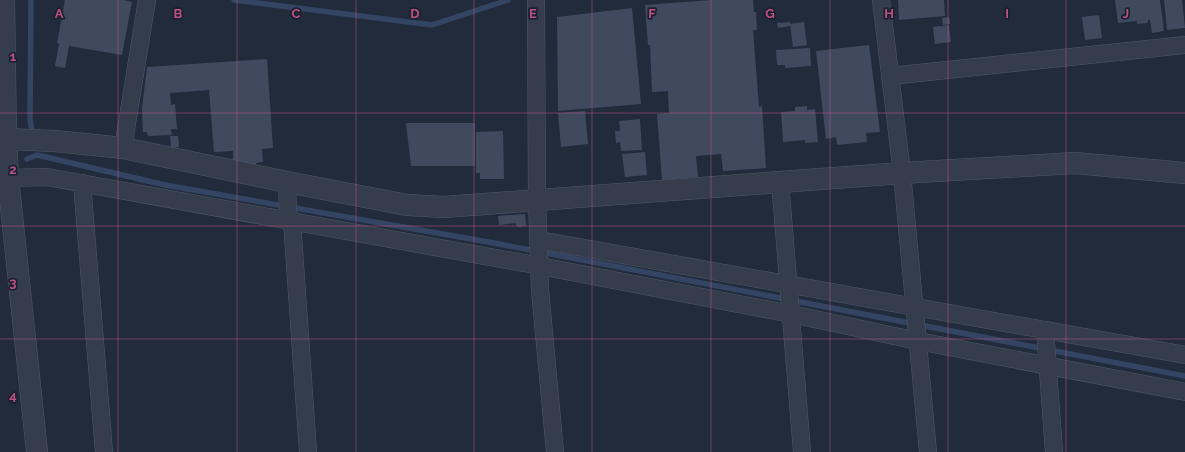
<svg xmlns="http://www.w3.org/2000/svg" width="1185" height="452" viewBox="0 0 1185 452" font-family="Raleway,sans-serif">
  <rect width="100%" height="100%" fill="#212b3c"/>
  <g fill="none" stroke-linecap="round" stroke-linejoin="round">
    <g stroke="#344564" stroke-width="5.5">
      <polyline points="31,0 30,119 33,137"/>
      <polyline points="234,0 432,25 508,0"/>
      <polyline points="27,159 37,155 165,185 494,243 1185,376"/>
    </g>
  </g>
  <g fill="#404a5f">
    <polygon points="65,0 123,0 132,2 122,55 69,46 65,68 55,66 59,44 57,43"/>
    <polygon points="711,0 753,0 754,12 756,12 757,30 753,30 759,107 762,106 766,168 723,171 721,154 696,156 698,177 662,180 657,114 669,113 668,91 652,92 650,45 648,45 645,5"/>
    <polygon points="898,0 944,0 945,16 899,20"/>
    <polygon points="1115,0 1160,0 1164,31 1152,33 1150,20 1148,20 1148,23 1137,24 1137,21 1118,23"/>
    <polygon points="1164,0 1182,0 1185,28 1167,30"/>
    <polygon points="632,8 641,104 558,111 557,17"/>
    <polygon points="1099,15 1102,38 1085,40 1082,17"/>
    <polygon points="949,17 950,24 943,25 942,18"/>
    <polygon points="790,22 790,26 778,28 777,23"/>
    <polygon points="804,22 807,45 793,47 790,24"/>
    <polygon points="949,25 951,42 935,44 933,27"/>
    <polygon points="869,45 880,132 866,133 867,142 837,145 836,137 826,139 816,51"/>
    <polygon points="810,48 811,66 785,68 785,65 777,65 776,50"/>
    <polygon points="267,59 273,148 262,149 263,162 256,163 256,167 233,162 233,151 214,152 209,90 170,93 171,105 175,104 177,129 171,129 172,135 148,136 147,132 143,132 142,108 147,67"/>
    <polygon points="807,106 807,110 815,109 818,142 805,143 805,140 783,142 781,112 795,111 795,107"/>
    <polygon points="585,111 588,144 561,147 558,113"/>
    <polygon points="640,119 642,150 621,151 620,142 616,143 615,131 620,131 619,121"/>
    <polygon points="406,123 475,123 475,166 411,166"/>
    <polygon points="503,131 504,179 480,179 480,173 476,173 476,132"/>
    <polygon points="170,136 178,136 179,147 171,148"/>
    <polygon points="645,152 647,175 625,177 622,154"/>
    <polygon points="525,214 526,226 518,227 515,223 499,225 498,216"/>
  </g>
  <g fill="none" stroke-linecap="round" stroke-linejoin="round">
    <g stroke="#505867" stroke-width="18">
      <g id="minor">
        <polyline points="536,0 537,199 540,290 555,452"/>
        <polyline points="881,0 902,173 928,452"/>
        <polyline points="890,76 1185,45"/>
        <polyline points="123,148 147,0"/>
        <polyline points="8,178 47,177 540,266 791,314 918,341 1185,392"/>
        <polyline points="780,181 802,452"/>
        <polyline points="287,182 288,214 292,221 308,452"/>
        <polyline points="82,183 104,452"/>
        <polyline points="539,240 1185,355"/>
        <polyline points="1045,330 1054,452"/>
      </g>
    </g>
    <g stroke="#505867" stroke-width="22">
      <g id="tertiary">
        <polyline points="4,0 6,139 8,178 37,452"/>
        <polyline points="0,142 6,139 55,141 123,148 287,182 407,205 444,207 902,173 1075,163 1185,173"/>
      </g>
    </g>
    <use href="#minor" stroke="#353d4c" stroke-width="17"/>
    <use href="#tertiary" stroke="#353d4c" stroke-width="21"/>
  </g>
  <path fill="none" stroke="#bc5081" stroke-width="1" stroke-opacity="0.55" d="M118,0v452M237,0v452M356,0v452M474,0v452M592,0v452M711,0v452M830,0v452M948,0v452M1066,0v452M0,113h1185M0,226h1185M0,339h1185"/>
  <g font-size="13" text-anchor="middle" font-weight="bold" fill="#bc5081" stroke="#1a2231" stroke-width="3.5" stroke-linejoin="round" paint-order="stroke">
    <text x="59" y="18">A</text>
    <text x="178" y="18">B</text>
    <text x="296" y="18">C</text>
    <text x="415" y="18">D</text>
    <text x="533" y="18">E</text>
    <text x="652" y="18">F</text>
    <text x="770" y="18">G</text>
    <text x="889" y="18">H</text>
    <text x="1007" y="18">I</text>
    <text x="1126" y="18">J</text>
    <text x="13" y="61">1</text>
    <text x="13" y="174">2</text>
    <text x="13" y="287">3</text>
    <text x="13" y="400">4</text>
  </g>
</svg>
